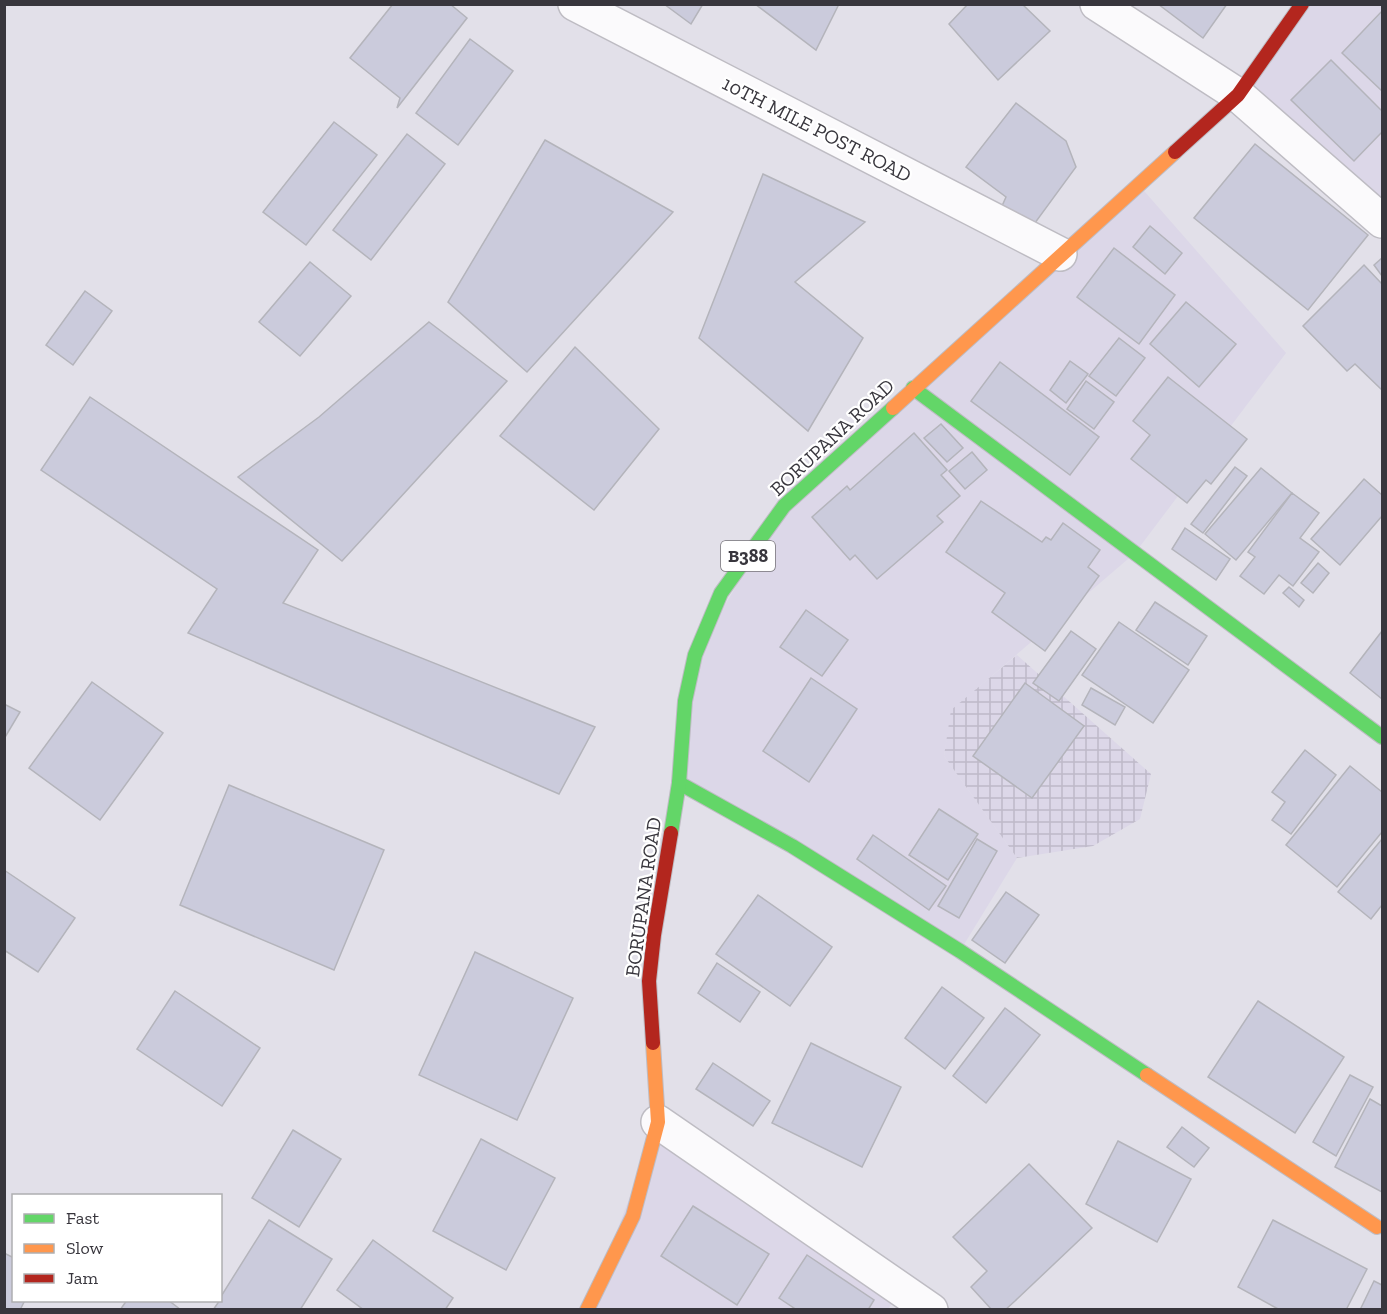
<svg xmlns="http://www.w3.org/2000/svg" width="1387" height="1314" viewBox="0 0 1387 1314" font-family="'Zilla Slab',serif">
  <defs>
    <pattern id="industrial-grid" width="8" height="8" patternUnits="userSpaceOnUse" patternTransform="scale(1.5)"><rect width="8" height="8" fill="#dcd7e8"/><path d="M0 4h8M4 0v8" fill="none" stroke="#beb9c8"/></pattern>
  </defs>
  <rect width="100%" height="100%" fill="#e2e0e9"/>
  <g fill="#dcd7e8">
    <polygon points="1302,5 1382,5 1382,194 1370,210 1238,95"/>
    <polygon points="1138,184 1286,353 1135,553 952,710 944,756 1017,858 960,951 679,783 695,655 784,506"/>
    <polygon points="658,1122 902,1290 888,1309 587,1310"/>
  </g>
  <polygon fill="url(#industrial-grid)" points="1017,655 1151,774 1140,819 1093,846 1017,858 944,756 951,710"/>
  <g fill="#cbcbdc" stroke="#b4b4bb" stroke-width="1.5">
    <polygon points="393,4 450,4 467,18 397,108 400,98 350,58"/>
    <polygon points="664,4 703,4 691,24"/>
    <polygon points="755,4 839,4 816,50"/>
    <polygon points="968,4 1022,4 1050,31 998,80 949,24"/>
    <polygon points="1158,4 1227,4 1203,38"/>
    <polygon points="1382,11 1382,91 1342,53"/>
    <polygon points="470,39 513,71 458,145 416,113"/>
    <polygon points="1331,60 1382,111 1382,132 1354,161 1291,100"/>
    <polygon points="1016,103 1066,141 1076,167 1032,227 1002,206 1006,197 966,167"/>
    <polygon points="334,122 377,155 306,245 263,212"/>
    <polygon points="407,134 445,164 371,260 333,230"/>
    <polygon points="545,140 673,212 527,372 448,302"/>
    <polygon points="1255,144 1368,235 1308,310 1194,218"/>
    <polygon points="763,174 865,222 795,282 863,338 808,431 699,338"/>
    <polygon points="1150,226 1182,253 1165,274 1133,247"/>
    <polygon points="1114,248 1175,295 1139,344 1077,297"/>
    <polygon points="1382,258 1382,276 1374,265"/>
    <polygon points="310,262 351,296 300,356 259,322"/>
    <polygon points="1364,265 1382,284 1382,390 1355,364 1347,371 1303,326"/>
    <polygon points="85,291 112,311 73,365 46,345"/>
    <polygon points="1186,302 1236,344 1199,387 1150,344"/>
    <polygon points="429,322 507,381 342,561 238,477 319,417"/>
    <polygon points="1119,338 1145,358 1116,396 1089,376"/>
    <polygon points="575,347 659,429 594,510 500,436"/>
    <polygon points="1070,361 1088,374 1066,403 1050,390"/>
    <polygon points="1000,362 1099,437 1070,475 971,401"/>
    <polygon points="1168,377 1247,439 1211,484 1206,480 1187,503 1131,459 1150,435 1133,421"/>
    <polygon points="1086,381 1114,402 1094,429 1067,409"/>
    <polygon points="90,397 318,550 283,603 595,727 559,794 188,633 217,589 41,470"/>
    <polygon points="941,424 963,448 947,462 924,438"/>
    <polygon points="914,433 947,470 941,475 960,496 937,516 943,522 877,579 855,555 850,560 812,517 847,486 850,490"/>
    <polygon points="972,452 987,470 965,489 949,471"/>
    <polygon points="1235,467 1247,476 1203,533 1191,524"/>
    <polygon points="1261,468 1292,493 1236,560 1205,534"/>
    <polygon points="1364,479 1382,495 1382,516 1340,565 1311,539"/>
    <polygon points="1292,493 1319,513 1300,538 1319,552 1293,586 1279,575 1264,594 1240,576 1255,557 1248,552"/>
    <polygon points="981,501 1042,542 1046,537 1051,540 1063,523 1100,550 1088,567 1099,576 1045,651 992,612 1005,593 946,552"/>
    <polygon points="1185,528 1230,559 1216,580 1172,549"/>
    <polygon points="1318,563 1329,573 1313,593 1301,583"/>
    <polygon points="1289,587 1304,600 1299,607 1283,593"/>
    <polygon points="1155,602 1207,636 1188,665 1136,630"/>
    <polygon points="806,610 848,640 822,676 780,647"/>
    <polygon points="1119,622 1189,670 1153,723 1082,675"/>
    <polygon points="1071,631 1096,649 1059,701 1033,683"/>
    <polygon points="1382,631 1382,699 1350,673"/>
    <polygon points="811,678 857,709 809,782 763,751"/>
    <polygon points="92,682 163,733 100,820 29,768"/>
    <polygon points="1025,683 1084,726 1032,798 973,756"/>
    <polygon points="1091,688 1125,707 1115,725 1082,705"/>
    <polygon points="4,704 20,712 4,739"/>
    <polygon points="1305,750 1336,775 1291,834 1272,820 1285,802 1272,792"/>
    <polygon points="1350,766 1382,792 1382,832 1337,887 1286,845"/>
    <polygon points="229,785 384,850 334,970 180,905"/>
    <polygon points="939,809 978,834 948,880 909,855"/>
    <polygon points="873,835 946,886 929,910 857,859"/>
    <polygon points="977,839 997,851 959,918 938,906"/>
    <polygon points="1382,839 1382,905 1371,919 1338,892"/>
    <polygon points="4,870 75,918 38,972 4,950"/>
    <polygon points="1006,892 1039,915 1005,963 972,940"/>
    <polygon points="758,895 832,947 790,1006 716,954"/>
    <polygon points="475,952 573,998 517,1120 419,1075"/>
    <polygon points="717,963 760,992 740,1022 698,993"/>
    <polygon points="942,987 984,1018 945,1069 905,1038"/>
    <polygon points="175,991 260,1048 222,1106 137,1049"/>
    <polygon points="1258,1001 1344,1057 1295,1133 1208,1077"/>
    <polygon points="1005,1008 1040,1035 986,1103 953,1076"/>
    <polygon points="811,1043 901,1087 862,1167 772,1123"/>
    <polygon points="713,1063 770,1101 753,1126 696,1089"/>
    <polygon points="1350,1075 1373,1087 1336,1156 1313,1142"/>
    <polygon points="1370,1099 1382,1106 1382,1192 1335,1167"/>
    <polygon points="1182,1127 1209,1148 1194,1167 1167,1147"/>
    <polygon points="293,1130 341,1159 299,1227 252,1198"/>
    <polygon points="481,1139 555,1178 506,1270 433,1231"/>
    <polygon points="1118,1141 1191,1179 1157,1242 1086,1204"/>
    <polygon points="1029,1164 1092,1228 1015,1301 1005,1310 992,1310 971,1287 987,1271 953,1237"/>
    <polygon points="693,1206 769,1254 737,1305 661,1256"/>
    <polygon points="269,1220 332,1259 300,1310 213,1310 220,1300 220,1298"/>
    <polygon points="1273,1220 1367,1269 1346,1310 1280,1310 1238,1287"/>
    <polygon points="373,1240 453,1298 445,1310 364,1310 337,1290"/>
    <polygon points="4,1253 14,1258 14,1300 25,1300 20,1310 4,1310"/>
    <polygon points="807,1255 874,1300 868,1310 797,1310 779,1298"/>
    <polygon points="1374,1281 1382,1285 1382,1310 1360,1310"/>
    <polygon points="127,1300 168,1300 181,1310 120,1310"/>
  </g>
  <g fill="none" stroke-linecap="round" stroke-linejoin="round">
    <g stroke="#bebcc3" stroke-width="36">
      <g id="street">
        <polyline points="575,4 1060,254"/>
        <polyline points="1097,4 1238,95 1382,221"/>
        <polyline points="658,1122 931,1310"/>
      </g>
    </g>
    <g stroke="#bebcc3" stroke-width="16">
      <g id="fast">
        <polyline points="913,388 1382,737"/>
        <polyline points="679,783 792,846 960,951 1147,1075"/>
        <polyline points="671,833 679,783 685,701 695,655 721,593 784,506 893,408"/>
      </g>
    </g>
    <g stroke="#bebcc3" stroke-width="16">
      <g id="slow">
        <polyline points="893,408 1175,152"/>
        <polyline points="1147,1075 1377,1227"/>
        <polyline points="587,1310 633,1216 658,1122 653,1043"/>
      </g>
    </g>
    <g stroke="#bebcc3" stroke-width="16">
      <g id="jam">
        <polyline points="1175,152 1238,95 1302,4"/>
        <polyline points="653,1043 649,981 654,935 671,833"/>
      </g>
    </g>
    <use href="#street" stroke="#fbfafc" stroke-width="33"/>
    <use href="#fast" stroke="#63d668" stroke-width="14"/>
    <use href="#slow" stroke="#ff974d" stroke-width="14"/>
    <use href="#jam" stroke="#b3261e" stroke-width="14"/>
  </g>
  <g text-anchor="middle" dominant-baseline="central" stroke-width="4.5" stroke-linejoin="round" paint-order="stroke">
    <rect fill="#fff" stroke="#747277" stroke-width="1.5" x="721" y="541" width="54" height="30" rx="4.5"/>
    <g font-size="18" font-weight="bold" fill="#38363d">
      <text x="748" y="556">B388</text>
    </g>
    <g font-size="20" fill="#38363d" stroke="#fff">
      <text transform="translate(817 129) rotate(27)">10TH MILE POST ROAD</text>
      <text transform="translate(832 437) rotate(-43)">BORUPANA ROAD</text>
      <text transform="translate(643 897) rotate(-82)">BORUPANA ROAD</text>
    </g>
  </g>
  <rect width="1387" height="1314" fill="none" stroke="#38363d" stroke-width="12"/>
  <rect x="12" y="1194" width="210" height="108" fill="#ffffff" stroke="#afafb1" stroke-width="1.5"/>
  <rect x="24" y="1214" width="30" height="9" fill="#63d668" stroke="#afafb1" stroke-width="1.5"/>
  <text x="66" y="1224" font-size="18" fill="#38363d">Fast</text>
  <rect x="24" y="1244" width="30" height="9" fill="#ff974d" stroke="#afafb1" stroke-width="1.5"/>
  <text x="66" y="1254" font-size="18" fill="#38363d">Slow</text>
  <rect x="24" y="1274" width="30" height="9" fill="#b3261e" stroke="#afafb1" stroke-width="1.5"/>
  <text x="66" y="1284" font-size="18" fill="#38363d">Jam</text>
</svg>
